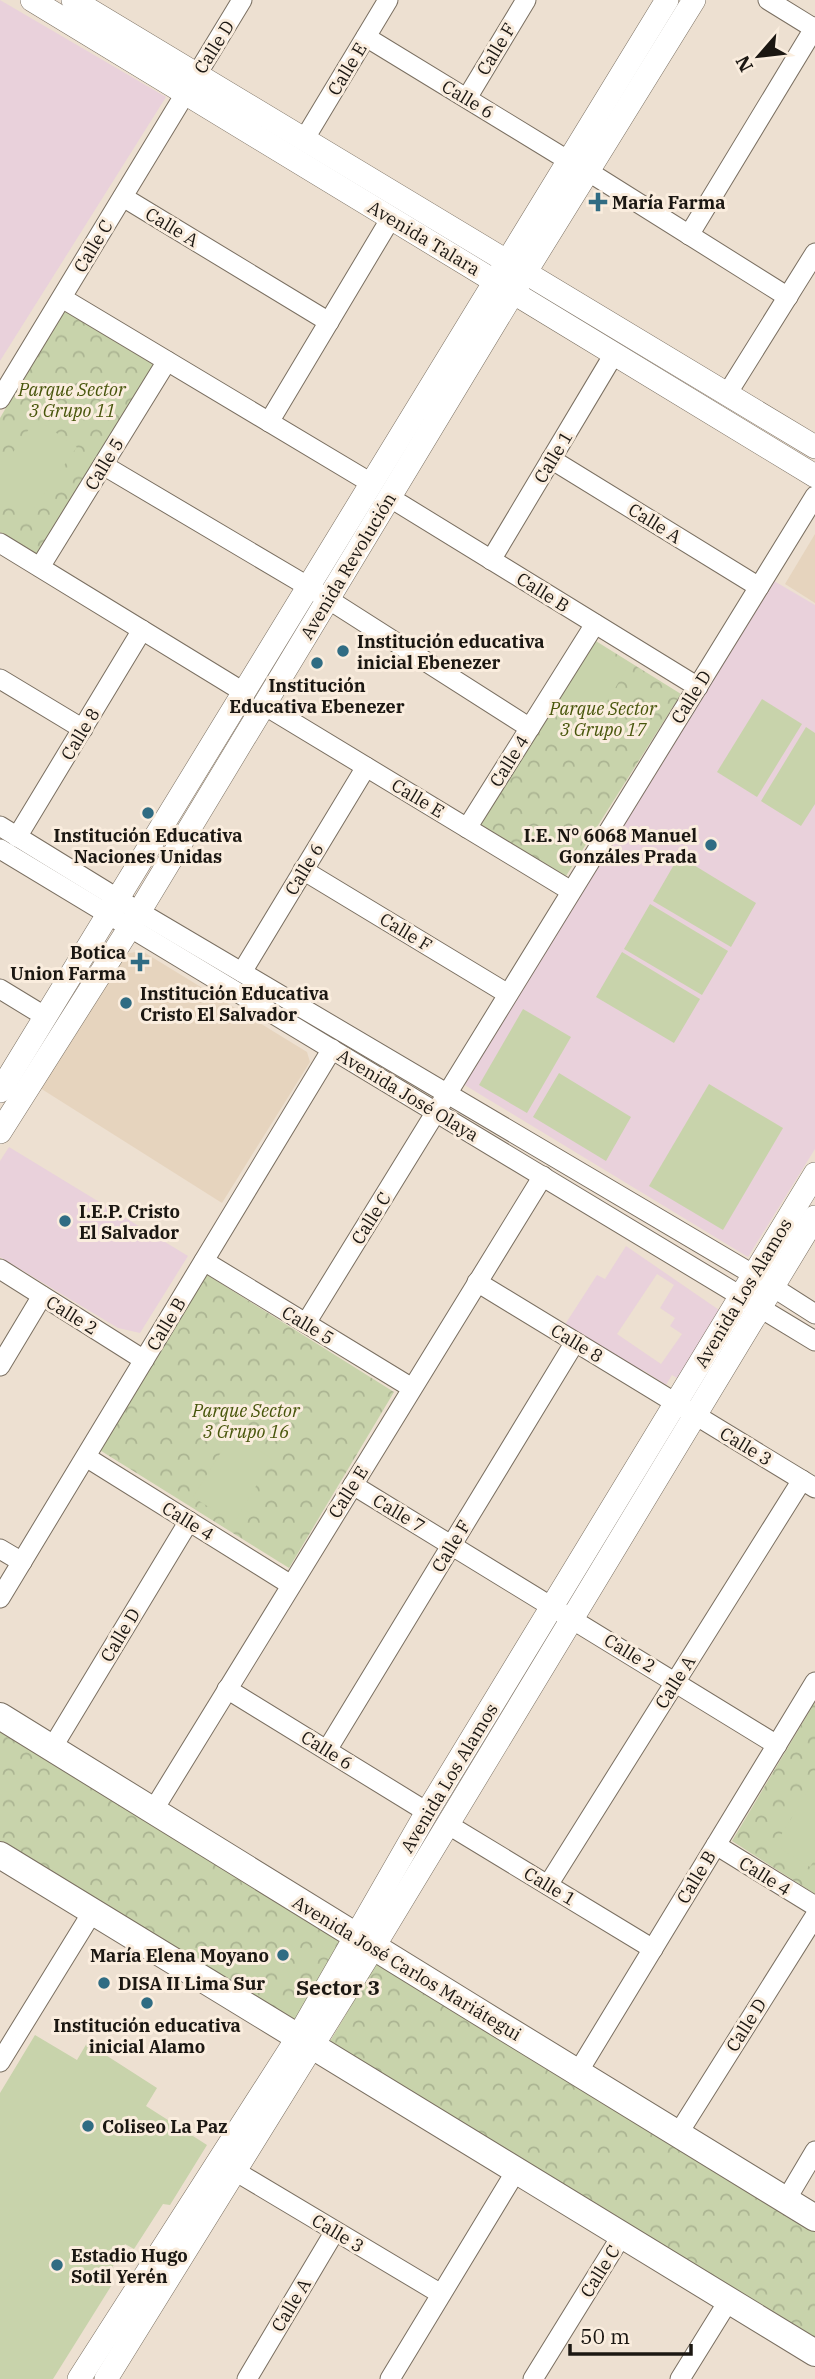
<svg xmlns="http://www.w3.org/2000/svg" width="815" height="2379" viewBox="0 0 815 2379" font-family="'IBM Plex Serif',serif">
  <defs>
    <pattern id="forest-crowns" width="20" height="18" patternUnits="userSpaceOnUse" patternTransform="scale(1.75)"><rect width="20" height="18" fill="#c8d3ab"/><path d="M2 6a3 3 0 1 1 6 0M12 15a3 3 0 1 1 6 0" fill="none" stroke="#abb492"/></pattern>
  </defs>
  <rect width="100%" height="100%" fill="#ede0d1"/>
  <g fill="#e6d4be">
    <polygon points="815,534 815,603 785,584"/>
    <polygon points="142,951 307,1052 310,1062 222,1203 40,1088 123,954"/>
  </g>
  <g fill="#e9d1db" fill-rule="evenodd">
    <polygon points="0,0 166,97 0,361"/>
    <polygon points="769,578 815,605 815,1149 748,1257 463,1084"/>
    <polygon points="9,1147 188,1256 140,1333 118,1328 0,1257 0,1161"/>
    <path d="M626,1246l96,66 -45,66 -5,-3 -6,10 -23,-15 -3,5 -76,-49 33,-51 8,4zM657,1274l17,11 -14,23 15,10 -5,8 12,8 -21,30 -44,-30z"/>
  </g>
  <g fill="url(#forest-crowns)">
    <polygon points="63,310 154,365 41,556 0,532 0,418"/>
    <polygon points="591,638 681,694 566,876 480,824"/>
    <polygon points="206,1274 394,1392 289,1568 98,1449"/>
    <polygon points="815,1702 815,1894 732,1841"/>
    <polygon points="0,1731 340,1940 344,1949 300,2018 290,2022 0,1844"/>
    <polygon points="377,1962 815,2227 815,2341 329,2043"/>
  </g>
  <g fill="#c8d3ab">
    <polygon points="36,419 77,447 30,514 0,494 0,471"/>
    <polygon points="590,648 626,670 588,733 553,710"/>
    <polygon points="762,699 802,724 757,797 717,772"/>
    <polygon points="806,727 815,733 815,804 801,826 761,801"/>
    <polygon points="679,856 756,903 731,947 653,901"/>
    <polygon points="650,904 728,951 702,995 624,949"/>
    <polygon points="622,952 700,999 674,1043 596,997"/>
    <polygon points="523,1009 571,1037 527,1113 479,1085"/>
    <polygon points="559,1073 631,1117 606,1161 533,1117"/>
    <polygon points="709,1084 783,1128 723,1230 649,1186"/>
    <polygon points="233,1433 272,1459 234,1523 193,1497"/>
    <polygon points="815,1779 815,1859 810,1867 775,1845"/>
    <polygon points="35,2035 77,2060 87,2043 157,2088 146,2106 207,2145 170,2205 163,2204 134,2249 125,2244 106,2279 113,2283 53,2379 0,2379 0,2093"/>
  </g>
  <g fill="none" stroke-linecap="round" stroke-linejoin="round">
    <g stroke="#7a6f61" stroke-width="21">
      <g id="minor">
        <polyline points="768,0 815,29"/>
        <polyline points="366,37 569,161"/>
        <polyline points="467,98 526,0"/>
        <polyline points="305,138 388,0"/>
        <polyline points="589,172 788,297"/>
        <polyline points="123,197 329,322"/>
        <polyline points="689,235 815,27"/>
        <polyline points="62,298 371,483"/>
        <polyline points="727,394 815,253"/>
        <polyline points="0,399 242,0"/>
        <polyline points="269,422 391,218"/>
        <polyline points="551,459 759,587"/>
        <polyline points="103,465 309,587 530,728"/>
        <polyline points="389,497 698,687"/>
        <polyline points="0,543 245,693"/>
        <polyline points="491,560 614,354"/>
        <polyline points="40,567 167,361"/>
        <polyline points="0,679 83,729"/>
        <polyline points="264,705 571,891"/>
        <polyline points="0,826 138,911 754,1275 815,1314"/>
        <polyline points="467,828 595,624"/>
        <polyline points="17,837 142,630"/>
        <polyline points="0,849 815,1341"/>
        <polyline points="303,870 508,994"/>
        <polyline points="242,972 366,767"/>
        <polyline points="0,989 46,1017"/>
        <polyline points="204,1261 412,1388"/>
        <polyline points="0,1269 144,1360"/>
        <polyline points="477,1282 815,1488"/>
        <polyline points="306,1323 815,496"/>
        <polyline points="0,1366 42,1296"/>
        <polyline points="86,1457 291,1585"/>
        <polyline points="353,1485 777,1745"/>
        <polyline points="0,1549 22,1562"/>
        <polyline points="0,1598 332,1049"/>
        <polyline points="227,1689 427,1812"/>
        <polyline points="52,1748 189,1521"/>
        <polyline points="327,1750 575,1342"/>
        <polyline points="154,1809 543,1176"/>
        <polyline points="447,1824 653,1949"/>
        <polyline points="716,1845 815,1906"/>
        <polyline points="548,1885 802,1480"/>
        <polyline points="0,2062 93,1911"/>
        <polyline points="578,2072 815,1682"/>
        <polyline points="678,2134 815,1916"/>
        <polyline points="235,2171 441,2294"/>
        <polyline points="786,2200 815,2151"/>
        <polyline points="247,2379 335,2231"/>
        <polyline points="390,2379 516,2171"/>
        <polyline points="533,2379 622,2235"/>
        <polyline points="680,2379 729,2300"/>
      </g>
    </g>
    <g stroke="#7a6f61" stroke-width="24">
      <g id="tertiary">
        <polyline points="32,0 815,476"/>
        <polyline points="73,0 815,447"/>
        <polyline points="0,1091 667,0"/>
        <polyline points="0,1132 130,927 525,273 694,0"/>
        <polyline points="79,2379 298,2037 427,1812 815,1174"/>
        <polyline points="106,2379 373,1948 815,1217"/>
      </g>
    </g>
    <g stroke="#7a6f61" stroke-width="28">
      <g id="secondary">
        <path d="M0,1716c271,169 543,335 815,502"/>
        <polyline points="0,1855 815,2353"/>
      </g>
    </g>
    <use href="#minor" stroke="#fff" stroke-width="19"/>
    <use href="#tertiary" stroke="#fff" stroke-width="23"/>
    <use href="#secondary" stroke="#fff" stroke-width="26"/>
  </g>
  <g fill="#306c83" stroke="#faedde" stroke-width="2.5">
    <path d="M594.5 191.5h7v7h7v7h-7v7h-7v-7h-7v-7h7z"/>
    <circle cx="343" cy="651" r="7"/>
    <circle cx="317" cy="663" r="7"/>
    <circle cx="148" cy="813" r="7"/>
    <circle cx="711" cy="845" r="7"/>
    <path d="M136.5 951.5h7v7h7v7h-7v7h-7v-7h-7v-7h7z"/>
    <circle cx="126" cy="1003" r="7"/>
    <circle cx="65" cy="1221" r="7"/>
    <circle cx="283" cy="1955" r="7"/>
    <circle cx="104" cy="1983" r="7"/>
    <circle cx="147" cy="2003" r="7"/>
    <circle cx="88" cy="2126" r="7"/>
    <circle cx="57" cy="2265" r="7"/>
  </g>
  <g text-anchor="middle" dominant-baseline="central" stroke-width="6" stroke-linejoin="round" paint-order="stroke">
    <g font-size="18" fill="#1b1712" stroke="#faedde">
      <text transform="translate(214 47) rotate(-58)">Calle D</text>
      <text transform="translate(496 49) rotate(-59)">Calle F</text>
      <text transform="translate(347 69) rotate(-59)">Calle E</text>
      <text transform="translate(468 99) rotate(31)">Calle 6</text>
      <text transform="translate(172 227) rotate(31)">Calle A</text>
      <text transform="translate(424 238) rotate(31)">Avenida Talara</text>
      <text transform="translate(93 246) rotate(-59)">Calle C</text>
      <text transform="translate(553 457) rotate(-59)">Calle 1</text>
      <text transform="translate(104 464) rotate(-59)">Calle 5</text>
      <text transform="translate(655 523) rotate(32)">Calle A</text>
      <text transform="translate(348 566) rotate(-59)">Avenida Revolución</text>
      <text transform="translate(543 592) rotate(32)">Calle B</text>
      <text transform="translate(691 697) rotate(-58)">Calle D</text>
      <text transform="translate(80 734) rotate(-59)">Calle 8</text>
      <text transform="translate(509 761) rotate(-58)">Calle 4</text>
      <text transform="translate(418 798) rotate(31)">Calle E</text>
      <text transform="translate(304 869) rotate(-59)">Calle 6</text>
      <text transform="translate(406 932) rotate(31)">Calle F</text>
      <text transform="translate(408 1095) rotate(31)">Avenida José Olaya</text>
      <text transform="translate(371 1218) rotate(-58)">Calle C</text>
      <text transform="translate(743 1293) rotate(-59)">Avenida Los Alamos</text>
      <text transform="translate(72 1315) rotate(32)">Calle 2</text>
      <text transform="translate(166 1324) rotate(-59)">Calle B</text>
      <text transform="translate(308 1325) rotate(31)">Calle 5</text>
      <text transform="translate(577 1343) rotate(31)">Calle 8</text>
      <text transform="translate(746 1446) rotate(31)">Calle 3</text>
      <text transform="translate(348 1492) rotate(-58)">Calle E</text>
      <text transform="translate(399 1513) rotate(31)">Calle 7</text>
      <text transform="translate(188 1521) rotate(32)">Calle 4</text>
      <text transform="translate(451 1546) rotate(-59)">Calle F</text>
      <text transform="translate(120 1635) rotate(-59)">Calle D</text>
      <text transform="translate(630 1653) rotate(32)">Calle 2</text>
      <text transform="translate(675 1682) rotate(-58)">Calle A</text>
      <text transform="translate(327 1750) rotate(32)">Calle 6</text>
      <text transform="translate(449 1778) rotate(-59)">Avenida Los Alamos</text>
      <text transform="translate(765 1876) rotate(32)">Calle 4</text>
      <text transform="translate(696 1877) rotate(-59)">Calle B</text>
      <text transform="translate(550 1886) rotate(31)">Calle 1</text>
      <text transform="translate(407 1968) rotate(31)">Avenida José Carlos Mariátegui</text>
      <text transform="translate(746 2025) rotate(-58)">Calle D</text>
      <text transform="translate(338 2233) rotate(31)">Calle 3</text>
      <text transform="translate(600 2271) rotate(-58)">Calle C</text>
      <text transform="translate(291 2305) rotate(-59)">Calle A</text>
    </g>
    <g font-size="18" font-weight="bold" fill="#1b1712" stroke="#faedde" text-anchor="start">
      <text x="612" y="202">María Farma</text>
      <text x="357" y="641">Institución educativa<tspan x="357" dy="21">inicial Ebenezer</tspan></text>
      <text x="317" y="685" text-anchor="middle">Institución<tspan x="317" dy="21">Educativa Ebenezer</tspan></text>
      <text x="148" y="835" text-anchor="middle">Institución Educativa<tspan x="148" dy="21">Naciones Unidas</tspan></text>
      <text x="697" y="835" text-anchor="end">I.E. N° 6068 Manuel<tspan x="697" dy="21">Gonzáles Prada</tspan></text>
      <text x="126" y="952" text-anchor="end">Botica<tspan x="126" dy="21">Union Farma</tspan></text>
      <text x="140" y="993">Institución Educativa<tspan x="140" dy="21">Cristo El Salvador</tspan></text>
      <text x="79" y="1211">I.E.P. Cristo<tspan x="79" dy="21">El Salvador</tspan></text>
      <text x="269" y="1955" text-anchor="end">María Elena Moyano</text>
      <text x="118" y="1983">DISA II Lima Sur</text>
      <text x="147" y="2025" text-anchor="middle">Institución educativa<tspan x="147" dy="21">inicial Alamo</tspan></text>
      <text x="102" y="2126">Coliseo La Paz</text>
      <text x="71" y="2255">Estadio Hugo<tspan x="71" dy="21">Sotil Yerén</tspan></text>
    </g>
    <g font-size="18" font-style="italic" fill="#47550a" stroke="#faedde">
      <text x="72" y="389">Parque Sector<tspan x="72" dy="21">3 Grupo 11</tspan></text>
      <text x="603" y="708">Parque Sector<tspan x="603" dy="21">3 Grupo 17</tspan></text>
      <text x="246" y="1410">Parque Sector<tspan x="246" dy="21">3 Grupo 16</tspan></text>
    </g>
    <g font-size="21" font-weight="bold" fill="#1b1712" stroke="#faedde">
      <text x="338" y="1987">Sector 3</text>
    </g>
  </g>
  <g transform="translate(759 56) rotate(242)" stroke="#faedde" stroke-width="5" paint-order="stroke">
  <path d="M0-5L12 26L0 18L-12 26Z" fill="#1b1712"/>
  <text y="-10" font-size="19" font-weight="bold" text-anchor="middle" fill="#1b1712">N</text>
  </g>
  <path d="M570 2344v10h121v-10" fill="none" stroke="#1b1712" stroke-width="3.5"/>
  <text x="580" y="2344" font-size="21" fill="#1b1712" stroke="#faedde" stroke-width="5" paint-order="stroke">50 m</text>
</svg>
